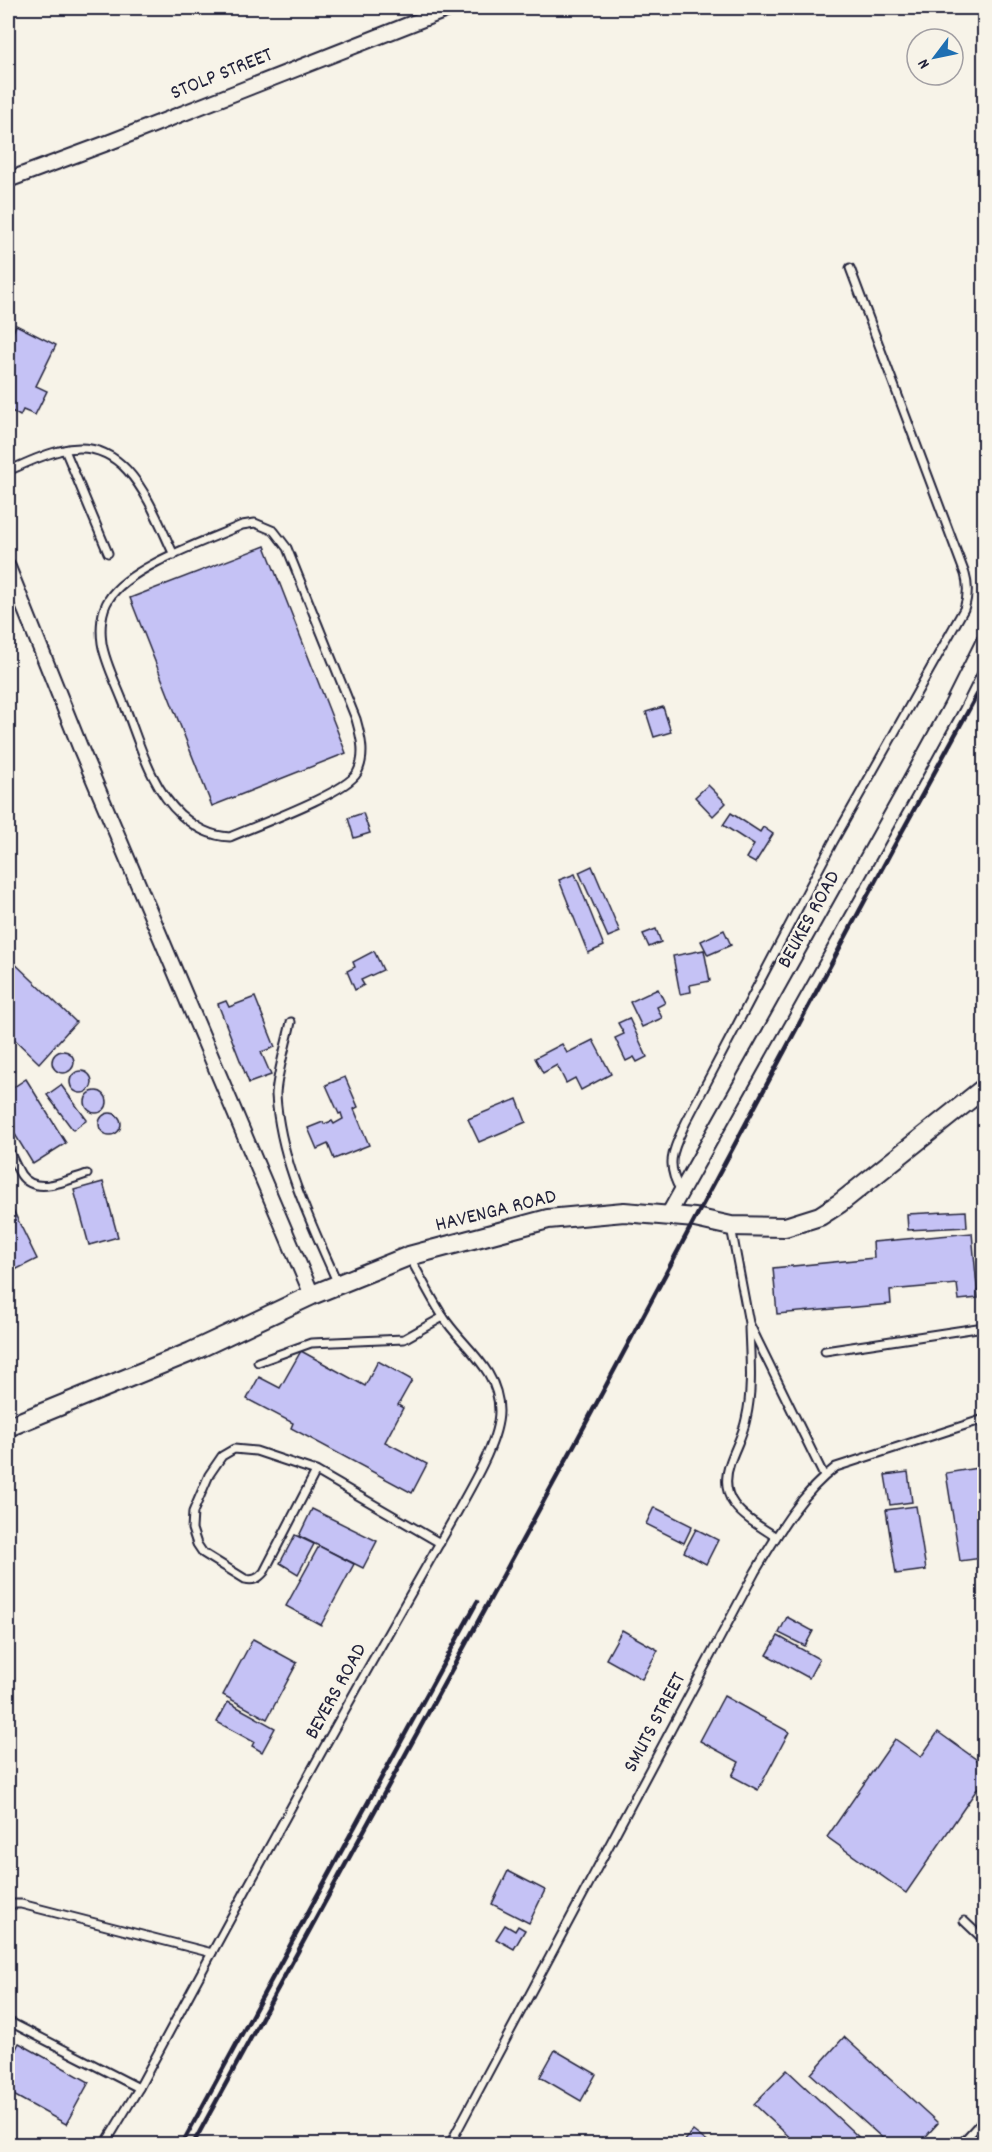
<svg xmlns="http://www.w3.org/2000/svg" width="992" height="2152" viewBox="0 0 992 2152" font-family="Dekko,sans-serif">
  <rect width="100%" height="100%" fill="#f7f3e8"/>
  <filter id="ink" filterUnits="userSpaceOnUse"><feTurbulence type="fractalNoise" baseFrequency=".0167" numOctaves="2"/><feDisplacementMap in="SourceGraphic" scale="12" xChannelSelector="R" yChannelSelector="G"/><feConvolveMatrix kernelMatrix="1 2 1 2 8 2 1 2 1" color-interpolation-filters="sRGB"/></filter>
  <g filter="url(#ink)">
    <g fill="#c5c2f5" stroke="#22223b" stroke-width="1.5">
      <polygon points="16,325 56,345 36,386 47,391 35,415 23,410 20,416 8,409 8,366 14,352 8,349 8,344"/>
      <polygon points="265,546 346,753 212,806 130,598"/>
      <polygon points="663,707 671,732 654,737 646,712"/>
      <polygon points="708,785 726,803 713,816 695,797"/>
      <polygon points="363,813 370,833 354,838 348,818"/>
      <polygon points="731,813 760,832 763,827 773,834 755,863 746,858 754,845 723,825"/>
      <polygon points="592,866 620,932 608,937 579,872"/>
      <polygon points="575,874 604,946 588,953 559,880"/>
      <polygon points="656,929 661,942 649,947 643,934"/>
      <polygon points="724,930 731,945 708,955 701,941"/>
      <polygon points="704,950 710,981 690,985 691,992 680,994 673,956"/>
      <polygon points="374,951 383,970 361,980 364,985 355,990 347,971 355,967 353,962"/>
      <polygon points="8,957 76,1022 39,1063 8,1033"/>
      <polygon points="658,989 665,1003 657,1007 662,1018 642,1027 630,1002"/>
      <polygon points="255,997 275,1047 261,1052 271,1075 249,1083 218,1004 226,1001 229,1007"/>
      <polygon points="629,1018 647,1057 637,1062 634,1057 626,1061 615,1038 624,1034 618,1023"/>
      <polygon points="593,1040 611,1074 581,1090 575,1078 566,1083 557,1065 543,1073 535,1058 562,1044 567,1053"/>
      <circle cx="63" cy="1062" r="11"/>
      <circle cx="81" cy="1082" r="11"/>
      <polygon points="345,1077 358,1107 354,1109 369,1145 334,1159 328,1144 317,1149 308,1128 323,1122 324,1124 332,1121 334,1124 343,1119 341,1113 339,1114 326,1085"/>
      <polygon points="26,1079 66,1143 33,1164 8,1123 8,1091"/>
      <polygon points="61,1085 87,1120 73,1130 47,1095"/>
      <circle cx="96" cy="1102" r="11"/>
      <polygon points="517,1099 526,1122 479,1142 468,1119"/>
      <circle cx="110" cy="1124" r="11"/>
      <polygon points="103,1182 118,1237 89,1245 74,1190"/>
      <polygon points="966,1211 967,1227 908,1230 907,1214"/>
      <polygon points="14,1212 37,1259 11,1272 8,1265 8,1216"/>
      <polygon points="972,1233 978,1298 959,1300 957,1284 890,1290 891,1304 777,1314 773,1268 874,1258 873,1242"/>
      <polygon points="301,1351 365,1386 378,1361 412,1380 398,1405 403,1408 385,1442 427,1464 412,1493 291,1428 293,1423 247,1399 259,1377 280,1388"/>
      <polygon points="984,1467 984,1572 982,1558 960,1561 946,1473"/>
      <polygon points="908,1472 912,1502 890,1505 885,1475"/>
      <polygon points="916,1506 926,1570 896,1574 886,1510"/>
      <polygon points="654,1507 692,1526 684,1543 646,1524"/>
      <polygon points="312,1509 377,1541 363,1568 299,1536"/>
      <polygon points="696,1529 718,1540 706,1564 684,1552"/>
      <polygon points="295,1535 314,1544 298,1574 280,1563"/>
      <polygon points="319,1546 354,1564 321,1625 286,1606"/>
      <polygon points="787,1617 813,1631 805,1646 779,1633"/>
      <polygon points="622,1630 658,1650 642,1679 606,1659"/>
      <polygon points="778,1636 819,1659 809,1678 767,1655"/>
      <polygon points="253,1639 297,1663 267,1719 223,1695"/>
      <polygon points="724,1696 789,1732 758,1790 732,1776 739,1762 700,1741"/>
      <polygon points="228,1702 275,1728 262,1752 252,1746 254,1742 217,1722"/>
      <polygon points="938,1732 984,1765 984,1779 906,1893 827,1837 895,1739 921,1757"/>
      <polygon points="508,1871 545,1890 529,1923 492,1904"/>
      <polygon points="505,1925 515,1931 518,1926 525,1930 514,1949 496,1939"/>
      <polygon points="844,2037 938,2123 919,2144 889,2144 811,2074"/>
      <polygon points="19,2043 89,2082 66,2124 8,2092 8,2065"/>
      <polygon points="555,2050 596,2074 581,2101 540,2077"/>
      <polygon points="787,2070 866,2144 797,2144 754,2104"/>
      <polygon points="693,2131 710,2144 682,2144"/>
    </g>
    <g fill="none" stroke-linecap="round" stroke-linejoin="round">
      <g stroke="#22223b" stroke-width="11">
        <g id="lane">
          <polyline points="65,450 108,553"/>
          <path d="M8,471c16,-7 34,-16 51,-20 69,-19 92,56 115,104"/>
          <path d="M255,523l19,8 13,17 69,171c5,18 10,37 1,54 -11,20 -102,53 -127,64 -20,-1 -34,-9 -49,-22 -32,-29 -43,-78 -59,-116 -7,-18 -17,-37 -20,-56 -2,-14 -1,-32 7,-44 19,-32 99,-59 133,-74z"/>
          <path d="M291,1022c-4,19 -15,56 -15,73 4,67 36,129 62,189"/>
          <path d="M8,1149c4,8 8,18 13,26 15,21 46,5 66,-1"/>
          <path d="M681,1191c-17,-27 -7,-43 5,-69l147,-280 131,-233c4,-12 5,-22 1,-35l-115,-306"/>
          <polyline points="731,1227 749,1323 824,1476"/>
          <path d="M749,1327c1,31 4,62 -3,92 -3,16 -11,29 -16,44 -14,40 17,55 46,74"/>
          <polyline points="825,1351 984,1327"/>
          <polyline points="258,1362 311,1343 404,1339 443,1317"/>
          <path d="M316,1471l-52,101c-6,7 -11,9 -19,7l-42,-26 -6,-9 -5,-15 1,-17 16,-37 13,-19 12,-7 22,2 60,20 124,72"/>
          <polyline points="8,1904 21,1904 212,1953"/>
          <polyline points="964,1921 984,1940"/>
          <polyline points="8,2021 139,2088"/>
          <path d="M105,2144l34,-56c76,-141 152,-283 231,-423 28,-50 57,-99 85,-149 15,-28 44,-74 44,-105 0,-43 -37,-64 -57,-96 -12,-19 -22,-39 -33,-59"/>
          <path d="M450,2144l305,-572c22,-37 46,-79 81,-105l148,-48"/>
          <polyline points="961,2144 984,2119"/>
        </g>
      </g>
      <g stroke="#22223b" stroke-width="18">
        <g id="street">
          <polyline points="8,180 110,142 451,8"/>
          <polyline points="8,567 80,747 312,1295"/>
          <polyline points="667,1217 911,780 952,705 984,641"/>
        </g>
      </g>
      <g stroke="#22223b" stroke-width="22">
        <polyline id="secondary" points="8,1427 191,1352 312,1295 409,1256 548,1219 624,1212 695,1218 731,1226 785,1227 820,1216 840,1203 984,1088"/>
      </g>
      <use href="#lane" stroke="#f7f3e8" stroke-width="7"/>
      <use href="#street" stroke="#f7f3e8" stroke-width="14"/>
      <use href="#secondary" stroke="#f7f3e8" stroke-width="18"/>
      <g stroke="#22223b" stroke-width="4.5">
        <polyline points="182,2144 477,1602"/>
        <polyline points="193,2144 578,1438 893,848 984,682"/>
      </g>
    </g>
  </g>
  <g text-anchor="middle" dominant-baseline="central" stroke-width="5" stroke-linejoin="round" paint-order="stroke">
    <g font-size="21" fill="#22223b" stroke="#f7f3e8">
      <text transform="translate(222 75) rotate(-22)">STOLP STREET</text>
      <text transform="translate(810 920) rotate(-61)">BEUKES ROAD</text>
      <text transform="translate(496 1212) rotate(-14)">HAVENGA ROAD</text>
      <text transform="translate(337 1692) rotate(-61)">BEYERS ROAD</text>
      <text transform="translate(656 1723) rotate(-62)">SMUTS STREET</text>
    </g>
  </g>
  <rect width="992" height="2152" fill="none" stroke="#f7f3e8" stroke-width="30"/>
  <rect x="15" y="15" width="962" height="2122" fill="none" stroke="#22223b" stroke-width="2" filter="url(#ink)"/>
  <g transform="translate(935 57) rotate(238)"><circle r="28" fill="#f7f3e8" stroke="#a29fa3" stroke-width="1.5"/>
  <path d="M0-4.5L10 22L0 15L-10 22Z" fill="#1f6fb2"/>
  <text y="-9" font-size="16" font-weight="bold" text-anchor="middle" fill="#22223b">N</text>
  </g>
</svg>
